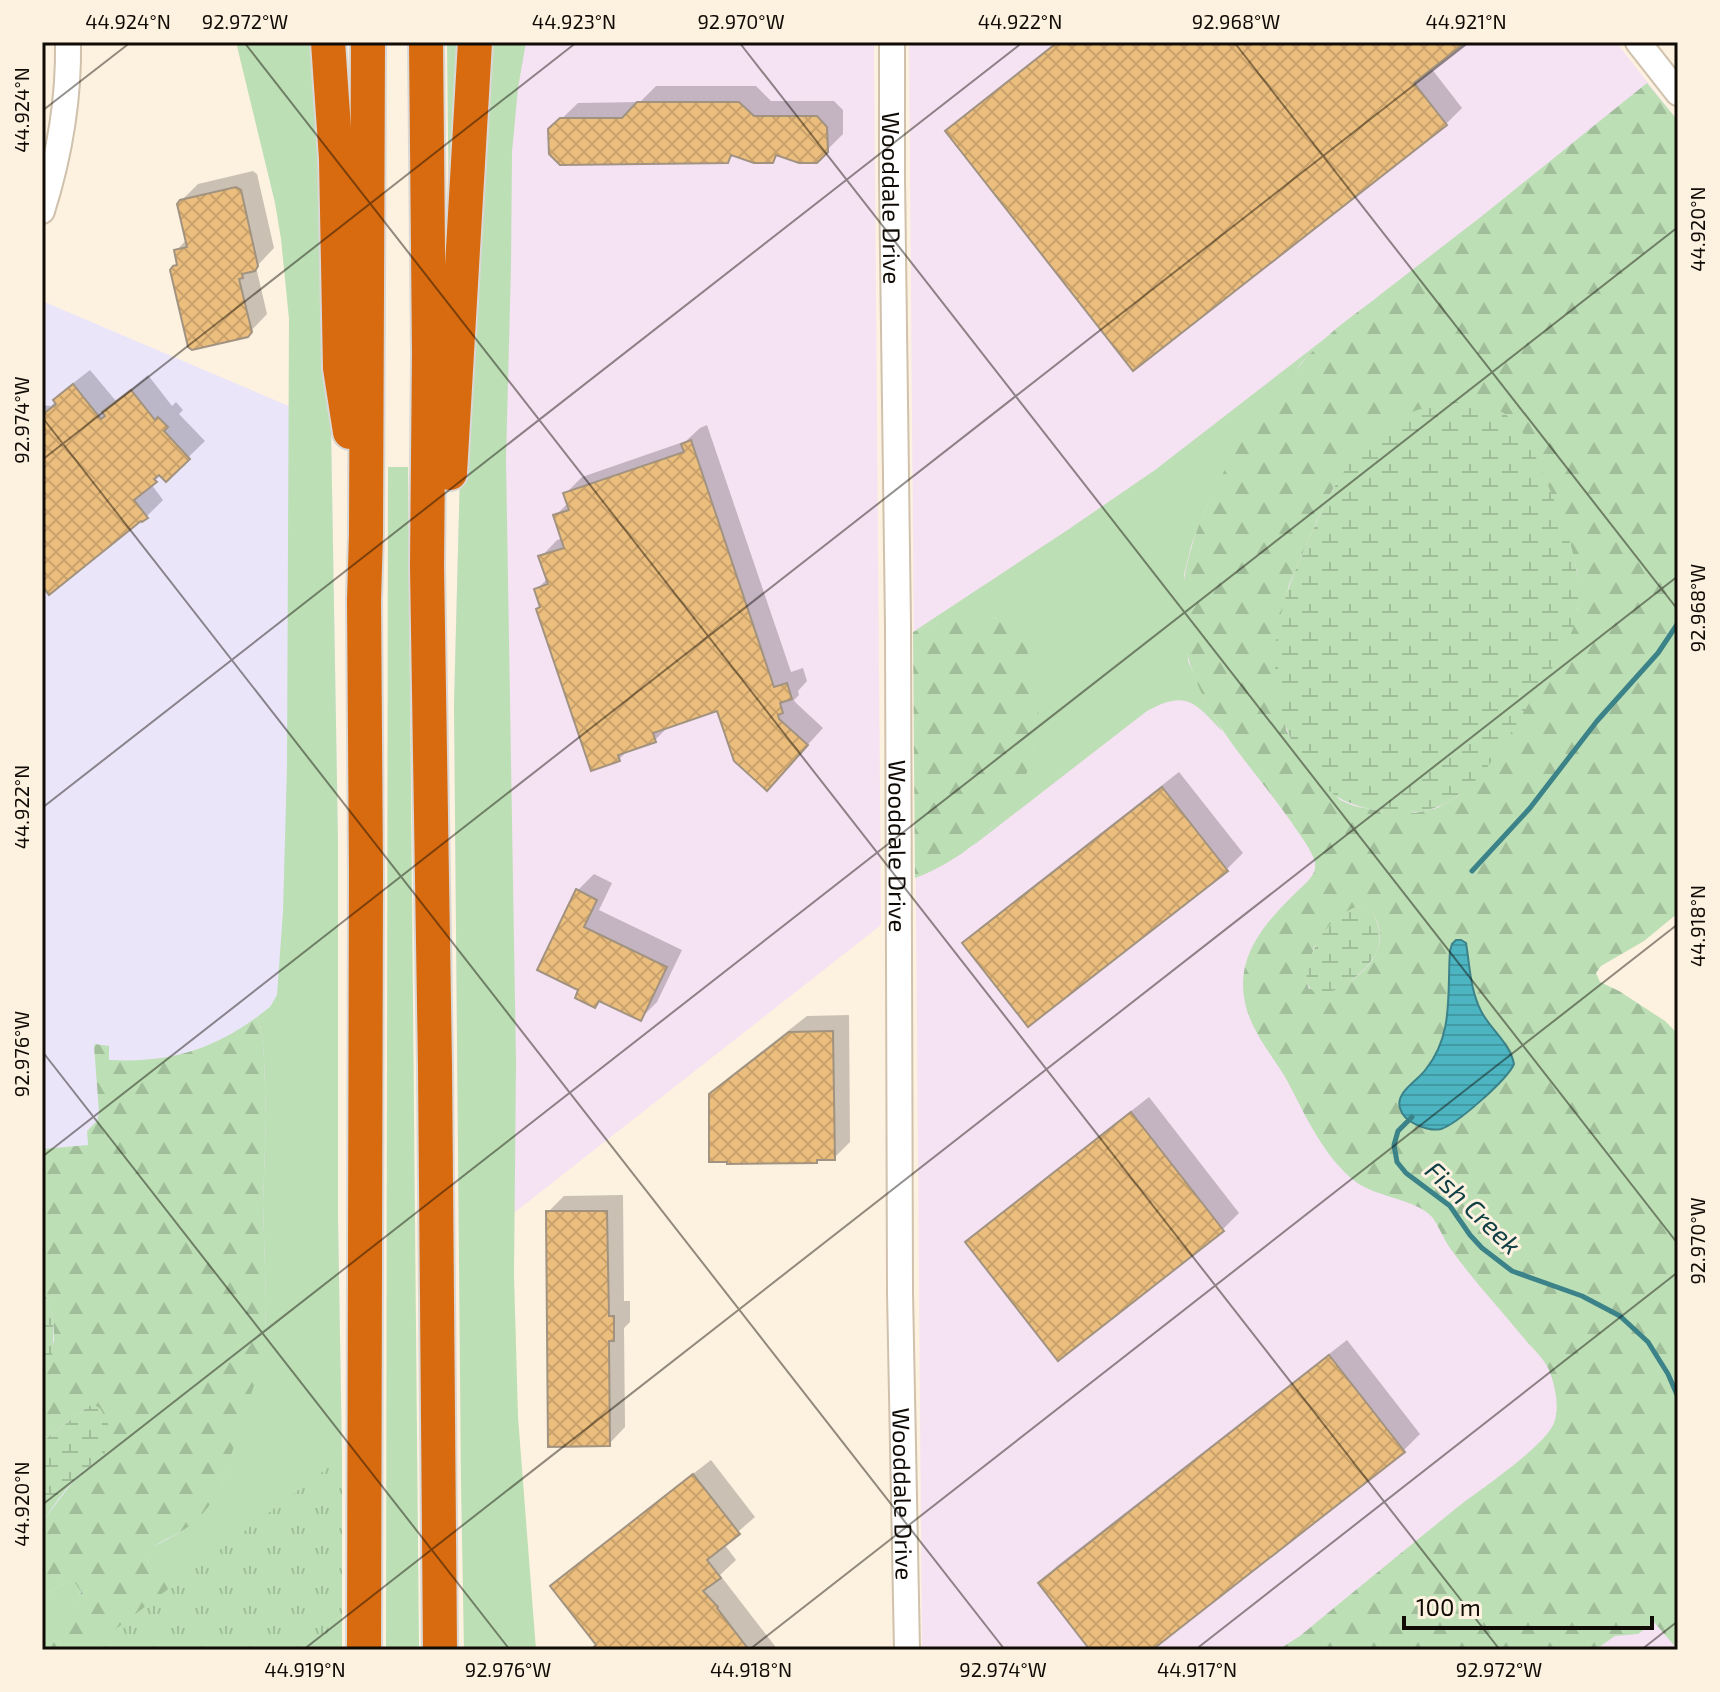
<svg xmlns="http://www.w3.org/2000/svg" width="1720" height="1692" viewBox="0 0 1720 1692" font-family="'Exo 2',sans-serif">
  <defs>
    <pattern id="forest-firs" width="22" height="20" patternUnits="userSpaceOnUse" patternTransform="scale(2)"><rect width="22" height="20" fill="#bddfb5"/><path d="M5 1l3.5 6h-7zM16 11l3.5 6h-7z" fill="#a1be9a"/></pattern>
    <pattern id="wetland-marsh" width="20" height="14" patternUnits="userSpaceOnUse" patternTransform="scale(2)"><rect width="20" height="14" fill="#bddfb5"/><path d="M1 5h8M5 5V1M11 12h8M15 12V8" fill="none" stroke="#a1be9a"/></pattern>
    <pattern id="park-tufts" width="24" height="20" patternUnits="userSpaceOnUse" patternTransform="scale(2)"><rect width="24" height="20" fill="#bddfb5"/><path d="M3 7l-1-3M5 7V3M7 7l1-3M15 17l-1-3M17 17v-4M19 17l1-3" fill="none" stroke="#a1be9a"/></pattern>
    <pattern id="water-rules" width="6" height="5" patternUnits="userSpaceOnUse" patternTransform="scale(2)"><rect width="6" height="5" fill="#4db5c2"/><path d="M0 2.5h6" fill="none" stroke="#429aa5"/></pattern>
    <pattern id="building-cross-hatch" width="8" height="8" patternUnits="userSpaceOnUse" patternTransform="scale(2)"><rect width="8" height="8" fill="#ecbe7e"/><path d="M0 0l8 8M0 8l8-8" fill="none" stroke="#c9a26b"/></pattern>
  </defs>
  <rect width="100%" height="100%" fill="#fdf1e0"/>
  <g fill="#f5e2f3">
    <polygon points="481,42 874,42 881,925 459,1256 454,704 460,473"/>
    <polygon points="909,42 1616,42 1678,121 1504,910 1678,1650 922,1650"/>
  </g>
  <polygon fill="#ebe5fa" points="42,301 331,424 338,842 338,1216 342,1457 88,1650 42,1650"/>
  <g fill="#bddfb5">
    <polygon points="236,42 321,42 327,194 338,842 338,1216 342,1457 342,1650 162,1650 169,1574 152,1568 146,1559 147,1553 153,1547 184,1530 221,1486 265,1343 266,1301 263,1203 266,1118 264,1058 262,1036 257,1017 270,1007 277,995 283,911 287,766 289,319 281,239 275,203"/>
    <polygon points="447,42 467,42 449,232"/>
    <polygon points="481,42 526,42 518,88 512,152 511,266 506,459 516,1062 514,1275 518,1417 536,1650 464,1650 461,1485 454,704 460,473"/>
    <path d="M1332,333l-31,30 -50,67 -28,44 -18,36 -14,36 -7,29 4,86 17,39 18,32c-28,-29 -36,-43 -76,-21l-177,137 22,-21 24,-35 11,-21 8,-25 -38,-128c-36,-6 -51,0 -84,14l156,-103 86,-59z"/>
    <polygon points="388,467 408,467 419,1650 386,1650"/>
    <path d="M67,1581c36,6 -13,47 -25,55v-39z"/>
  </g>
  <g fill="url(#forest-firs)" fill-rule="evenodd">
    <path d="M1647,83l31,38v792l-34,28 -43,25 -5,7 4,9 19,9 46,30 13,13v616l-24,-28 -16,12 -23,2 -20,14h-317l22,-14c53,-44 106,-87 159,-130 22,-17 86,-60 95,-83 6,-15 1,-38 -5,-53 -5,-12 -18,-23 -26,-33 -24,-29 -51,-58 -73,-89 -7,-10 -11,-22 -18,-31 -14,-17 -56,-20 -76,-35 -30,-23 -48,-61 -65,-94 -11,-23 -30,-43 -40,-67 -26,-61 17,-102 57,-140 6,-7 9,-12 6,-22 -5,-13 -15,-25 -22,-36 -29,-42 -64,-78 -87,-123 -16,-31 -25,-65 -23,-100 5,-93 81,-202 147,-265 16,-15 35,-27 52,-41 34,-26 67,-52 101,-78 55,-44 110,-89 165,-133zM1334,487l236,56 7,28 1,38 -120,187 -21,12 -22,5 -30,-1 -31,-6 -14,-6 -36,-38 -18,-32 -10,-91 13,-54 28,-65zM1358,906c20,1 26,29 19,45 -4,11 -15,22 -25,29 -11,7 -29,7 -43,9l-3,-9 8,-33zM1459,939l6,3 2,4c2,24 4,48 16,69 10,17 27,30 31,49 -17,24 -47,54 -74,65l-33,-10 -8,-14c6,-15 12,-18 22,-30 10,-10 18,-24 23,-37 10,-32 -3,-69 12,-98z"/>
    <path d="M966,615c16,0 33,0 46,12 21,18 28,71 26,98 -1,15 -5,32 -11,47 -23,52 -60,86 -112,106l-2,-246 36,-15z"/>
    <path d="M257,1017l5,19 2,22 2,60 -3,85 3,98 -1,42 -6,27 -38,116c-9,18 -20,32 -36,43 -13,9 -35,14 -39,30 5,10 12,10 22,14 9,4 15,10 22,18l-28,59h-120v-13l31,-30 8,-15 -5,-8 -9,-3 -25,16v-75l33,-43 28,-25 -14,-48 -47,36v-78l4,1 8,-24v-21l-12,-35v-136l46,-4 -1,-14 10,-10 2,-9 -5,-66 1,-2 14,2v14c58,3 101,-9 148,-43z"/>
  </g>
  <g fill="url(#wetland-marsh)">
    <path d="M1463,401c12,2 24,3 35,9 25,12 37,45 47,68 17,41 37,83 33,128 -3,34 -27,63 -45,91 -39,62 -71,132 -158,113 -34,-7 -47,-16 -68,-44 -27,-36 -35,-82 -31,-126 4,-32 16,-63 29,-92 21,-49 46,-103 95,-130 21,-12 39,-14 63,-17z"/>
    <path d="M1358,906c10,1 15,5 18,14 4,10 5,21 1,31 -7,20 -61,64 -71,29 4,-33 20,-61 52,-74z"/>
    <polygon points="42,1285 54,1320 52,1359 46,1365 42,1364"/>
    <path d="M89,1406c9,-1 11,1 15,9 5,8 9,21 5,30 -5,13 -22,22 -32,32 -13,13 -24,30 -35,45v-80z"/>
  </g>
  <polygon fill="url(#park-tufts)" points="342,1457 342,1650 88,1650"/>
  <path fill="url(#water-rules)" stroke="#3b8289" stroke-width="2" d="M1456,940h5l5,3c4,24 4,46 15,68 9,18 29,32 33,53 -7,16 -57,60 -73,65 -8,2 -17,-1 -24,-4 -7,-3 -15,-9 -17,-17 -5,-16 18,-27 26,-39 28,-35 21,-76 24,-118l2,-7z"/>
  <g fill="#0003">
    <polygon points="1056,42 1463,42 1431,68 1462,108 1446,124 948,131 964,115"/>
    <polygon points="656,86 756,86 771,101 834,101 843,110 843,134 816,161 779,154 772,161 735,154 727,161 550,130 578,103 640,102"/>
    <polygon points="253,171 257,174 274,248 256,267 267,314 247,335 175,267 179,263 176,251 187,239 181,201 198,184"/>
    <polygon points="90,370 116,401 148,375 172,406 176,402 183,410 179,414 205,441 166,479 162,474 151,484 163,500 147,516 42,583 42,405 51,406 72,384"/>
    <polygon points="707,425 791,672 803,668 807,681 798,691 799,695 794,700 795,702 823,728 783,772 718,708 671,724 655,740 630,749 619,759 542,606 537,589 548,578 541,557 557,540 563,538 555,516 568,503 565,494 582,477 686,441 700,428"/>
    <polygon points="1179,772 1243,853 1227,869 965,943 981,927"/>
    <polygon points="594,874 612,883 599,910 682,950 657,1002 640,1019 581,989 578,890"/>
    <polygon points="849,1015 850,1142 834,1158 711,1095 728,1078 807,1016"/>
    <polygon points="1149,1097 1239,1213 1223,1229 1058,1358 968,1242 984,1226"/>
    <polygon points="623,1195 624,1301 630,1301 630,1322 624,1328 625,1427 609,1444 548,1212 564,1196"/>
    <polygon points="1347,1340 1420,1434 1404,1450 1150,1650 1092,1650 1040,1583 1057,1566"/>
    <polygon points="711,1460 755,1517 724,1544 736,1560 720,1575 778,1650 598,1650 599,1645 553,1586 569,1570"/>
  </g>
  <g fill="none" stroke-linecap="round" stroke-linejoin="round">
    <g stroke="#3b8289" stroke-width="5">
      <polyline points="1472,871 1530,808 1597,721 1658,653 1678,623"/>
      <polyline points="1412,1117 1398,1131 1394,1145 1397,1162 1406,1173 1450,1206 1470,1235 1482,1248 1512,1271 1582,1296 1620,1316 1648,1342 1668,1374 1678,1397"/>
    </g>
  </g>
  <g fill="url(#building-cross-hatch)" stroke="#a29380" stroke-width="2">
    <polygon points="1058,42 1466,42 1414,83 1447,125 1133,371 945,131"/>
    <polygon points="637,102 739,102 754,116 817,116 827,127 828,152 817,163 799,163 776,155 773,163 754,163 731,155 728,163 560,165 549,154 548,129 560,118 622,118"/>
    <polygon points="236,187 241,190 258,266 255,271 242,274 243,278 239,279 252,332 248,337 192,350 188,347 170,270 173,266 177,265 174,250 187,247 177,204 180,200"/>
    <polygon points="73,384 101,419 105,416 102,412 131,390 155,420 158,417 168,427 164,431 190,459 166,482 159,475 154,479 157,482 134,500 148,518 142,522 141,521 49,595 42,586 42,415 56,404 53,400"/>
    <polygon points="691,440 774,687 787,683 792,699 780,703 783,713 778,715 779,719 808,745 767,791 734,761 717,711 653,733 656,742 618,755 620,761 591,771 536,609 540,607 534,589 548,584 538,556 564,548 553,515 569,510 563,493 684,452 681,444"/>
    <polygon points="1162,787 1228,871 1028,1027 962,943"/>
    <polygon points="576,889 597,900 584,927 667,967 641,1021 599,1001 595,1008 575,998 578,990 537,970"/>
    <polygon points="833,1031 835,1160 817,1160 817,1163 727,1164 727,1162 709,1162 709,1094 789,1032"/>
    <polygon points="1131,1112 1224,1231 1058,1361 965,1242"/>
    <polygon points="546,1211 607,1211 609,1316 614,1316 614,1341 609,1341 610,1446 548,1447"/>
    <polygon points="1329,1355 1405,1452 1152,1650 1090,1650 1038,1583"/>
    <polygon points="693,1474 740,1534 707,1560 721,1578 703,1591 718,1607 717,1608 749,1650 596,1650 594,1647 596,1645 550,1586"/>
  </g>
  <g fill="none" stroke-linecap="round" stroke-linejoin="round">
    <g stroke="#d0c1ac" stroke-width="28">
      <g id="tertiary">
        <path id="s1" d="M892,42v137l6,447 2,667 7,357"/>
        <polyline points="1638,42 1678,93"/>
        <path d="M42,211c17,-54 27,-113 26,-169"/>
      </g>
    </g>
    <g stroke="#d9d8d7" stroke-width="38">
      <g id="motorway">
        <polyline points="328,42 336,158 340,368 350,432"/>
        <polyline points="426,42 429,353 427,566 435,1066 440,1650"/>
        <polyline points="450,473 475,42"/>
        <polyline points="364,1650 366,872 364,600 366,534 368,42"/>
      </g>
    </g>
    <use href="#tertiary" stroke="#fff" stroke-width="24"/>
    <use href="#motorway" stroke="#d86b0f" stroke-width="34"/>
  </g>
  <path fill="none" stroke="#100b05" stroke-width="2" stroke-opacity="0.45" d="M244,42l1256,1608M739,42l939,1202M1234,42l444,568M42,111l89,-69M42,417l963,1233M42,460l535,-418M42,808l981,-766M42,1051l468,599M42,1157l1427,-1115M42,1505l1636,-1278M303,1650l1375,-1074M749,1650l929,-726M1195,1650l483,-378M1641,1650l37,-29"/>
  <g text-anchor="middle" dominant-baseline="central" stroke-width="6" stroke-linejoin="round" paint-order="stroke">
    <g font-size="24" fill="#100b05" stroke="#fdf1e0">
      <text stroke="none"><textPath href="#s1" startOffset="156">Wooddale Drive</textPath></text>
      <text stroke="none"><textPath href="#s1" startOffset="804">Wooddale Drive</textPath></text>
      <text stroke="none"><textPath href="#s1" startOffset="1452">Wooddale Drive</textPath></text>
    </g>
    <g font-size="26" font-style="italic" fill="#104045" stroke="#fdf1e0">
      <text transform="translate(1474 1207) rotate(44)">Fish Creek</text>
    </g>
  </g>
  <rect width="1720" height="1692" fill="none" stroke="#fdf1e0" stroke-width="88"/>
  <path d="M1404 1616v12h248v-12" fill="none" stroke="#100b05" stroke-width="4"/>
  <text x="1416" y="1616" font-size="24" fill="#100b05" stroke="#fdf1e0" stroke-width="6" paint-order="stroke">100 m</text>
  <rect x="44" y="44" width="1632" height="1604" fill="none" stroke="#100b05" stroke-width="3"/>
  <g font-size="20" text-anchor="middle" fill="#100b05">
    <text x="128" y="29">44.924°N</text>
    <text x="245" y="29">92.972°W</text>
    <text x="574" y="29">44.923°N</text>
    <text x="741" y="29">92.970°W</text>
    <text x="1020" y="29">44.922°N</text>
    <text x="1236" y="29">92.968°W</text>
    <text x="1466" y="29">44.921°N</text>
    <text transform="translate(22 110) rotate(-90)" y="7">44.924°N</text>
    <text transform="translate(1698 229) rotate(-90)" y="7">44.920°N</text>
    <text transform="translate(22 420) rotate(-90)" y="7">92.974°W</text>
    <text transform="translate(1698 608) rotate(-90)" y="7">92.968°W</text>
    <text transform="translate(22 807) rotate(-90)" y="7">44.922°N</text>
    <text transform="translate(1698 926) rotate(-90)" y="7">44.918°N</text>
    <text transform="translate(22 1054) rotate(-90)" y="7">92.976°W</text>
    <text transform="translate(1698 1241) rotate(-90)" y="7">92.970°W</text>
    <text transform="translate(22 1504) rotate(-90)" y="7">44.920°N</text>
    <text x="305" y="1677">44.919°N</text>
    <text x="508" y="1677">92.976°W</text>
    <text x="751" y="1677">44.918°N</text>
    <text x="1003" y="1677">92.974°W</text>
    <text x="1197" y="1677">44.917°N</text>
    <text x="1499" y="1677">92.972°W</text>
  </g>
</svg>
